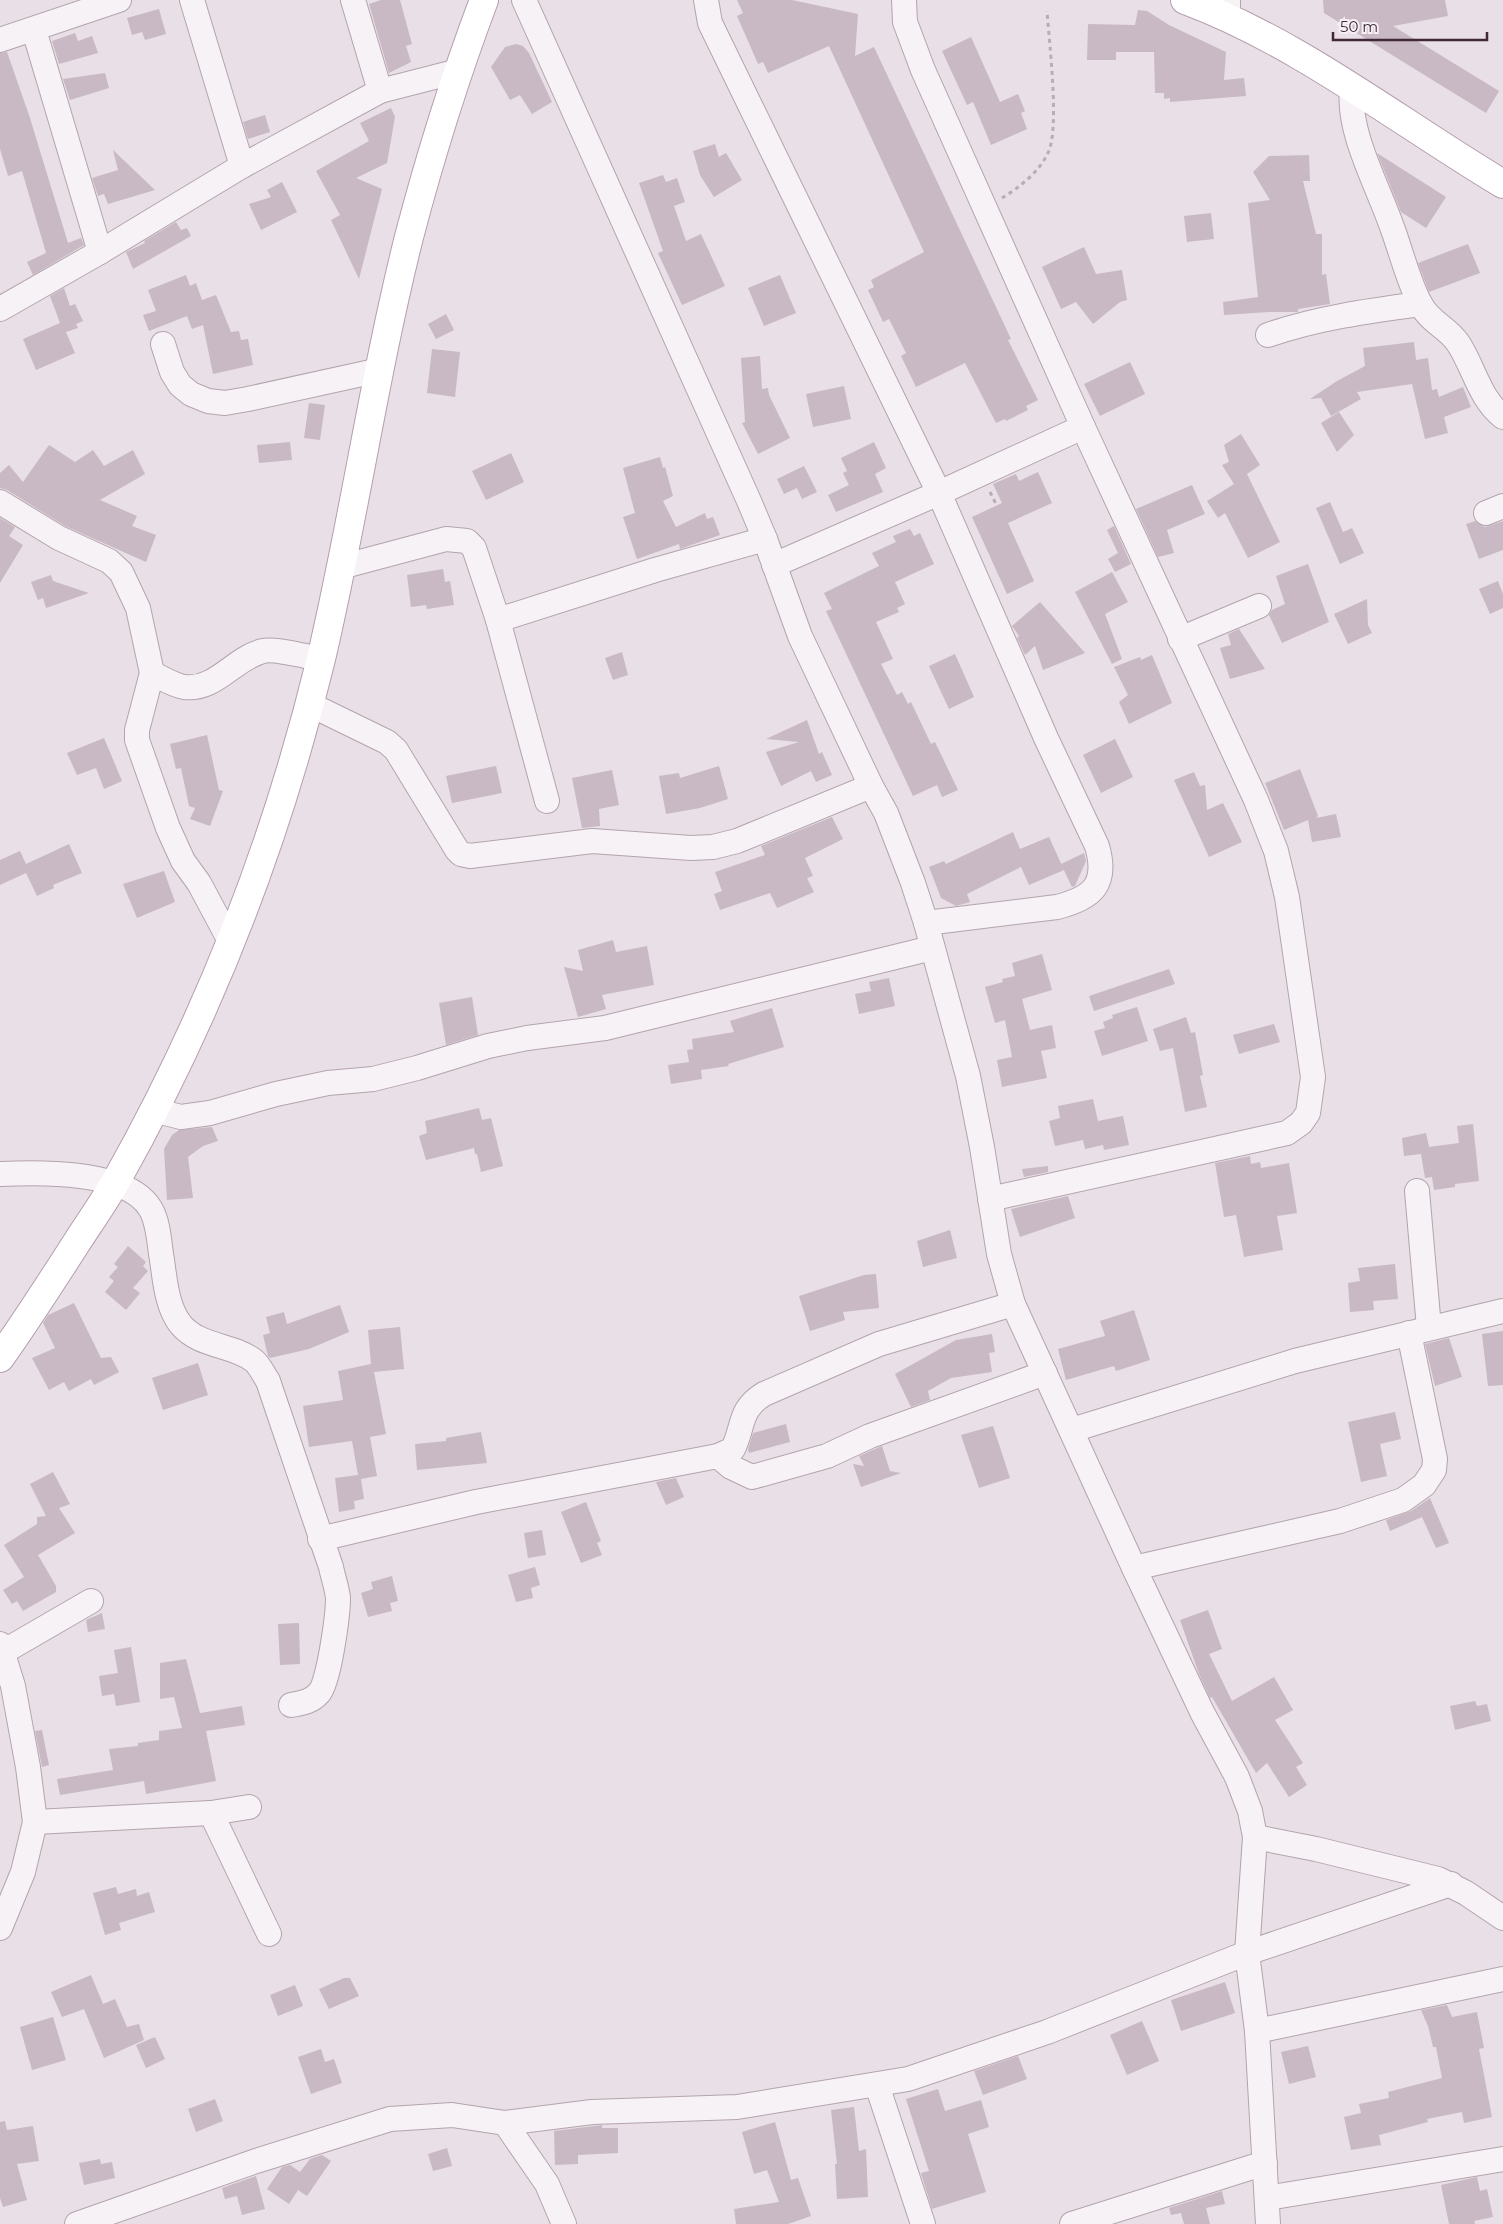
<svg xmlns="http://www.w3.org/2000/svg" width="1503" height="2224" viewBox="0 0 1503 2224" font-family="Montserrat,sans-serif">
  <rect width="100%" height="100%" fill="#e9dfe6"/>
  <g fill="#c9b9c4">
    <polygon points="381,0 400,0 412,44 406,46 411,62 389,73 369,4"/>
    <polygon points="737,0 792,0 858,14 855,56 874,47 1011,339 1008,340 1038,400 1026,406 1028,410 1006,421 1005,419 996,423 965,363 916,387 901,356 906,353 889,319 883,322 868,290 874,287 871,280 924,252 829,46 768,73 763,62 758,64 748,41 737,16 743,13"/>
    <polygon points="1323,0 1445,0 1448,16 1393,26 1499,91 1486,113 1324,13"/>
    <polygon points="159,9 166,34 145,40 142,32 132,35 127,18"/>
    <polygon points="1138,10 1147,11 1169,25 1226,52 1224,80 1244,78 1246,96 1170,102 1170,98 1164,99 1164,93 1155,93 1154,52 1116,52 1116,60 1087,60 1088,24 1135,25"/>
    <polygon points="75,33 78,41 92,36 98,53 59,64 52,41"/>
    <polygon points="971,37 1000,102 1018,94 1025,111 1021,113 1027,129 991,145 973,102 967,105 942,51"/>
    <polygon points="516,44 523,46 529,53 552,102 532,114 520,95 510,100 491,67 505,47"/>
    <polygon points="7,52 30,118 68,243 81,238 84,245 33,275 27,262 46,253 22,171 8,176 0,149 0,53"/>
    <polygon points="105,73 109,88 70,100 63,79"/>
    <polygon points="391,108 395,117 387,163 356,178 382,189 359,279 331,220 340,215 316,171 369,141 360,123"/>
    <polygon points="265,115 270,132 248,139 243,122"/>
    <polygon points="715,144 719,157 726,153 742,180 714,197 700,175 693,151"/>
    <polygon points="113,150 155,190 108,204 104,194 98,196 92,178 118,170"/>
    <polygon points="1377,153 1446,197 1426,228 1401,212"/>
    <polygon points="1309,155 1310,181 1303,181 1316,234 1322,234 1322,275 1326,274 1330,304 1298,309 1298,312 1269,312 1224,315 1223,302 1258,297 1248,203 1270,200 1253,172 1269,156"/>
    <polygon points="663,175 666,182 677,178 685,202 674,206 686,241 701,234 725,286 682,305 658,253 663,251 639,183"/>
    <polygon points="282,182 297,212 261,230 249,204 271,197 267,190"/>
    <polygon points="1211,213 1214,239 1187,242 1184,216"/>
    <polygon points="176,222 181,230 187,228 191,236 133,269 126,252 145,243 144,241"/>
    <polygon points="1468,244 1480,273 1429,292 1418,263"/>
    <polygon points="1084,247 1096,274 1122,270 1127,300 1120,302 1093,324 1076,302 1061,309 1042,267"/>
    <polygon points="186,275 190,286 196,283 202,300 216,295 231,332 239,331 241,340 248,339 253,365 213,374 203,325 192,329 187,316 149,331 143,315 156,311 148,290"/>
    <polygon points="780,275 796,313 764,326 748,288"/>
    <polygon points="64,288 70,306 75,304 83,321 76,324 78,328 66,332 75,353 36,370 23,339 60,323 50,296"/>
    <polygon points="446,314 454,330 436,339 428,324"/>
    <polygon points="1414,342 1416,360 1428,358 1432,390 1437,389 1439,397 1463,387 1471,407 1444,417 1448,433 1425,439 1412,384 1357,392 1361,399 1331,416 1321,398 1310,399 1337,381 1365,366 1363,348"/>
    <polygon points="432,349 460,352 455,397 427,393"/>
    <polygon points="760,356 762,389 768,388 769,395 790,438 758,454 742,423 745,422 741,358"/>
    <polygon points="1130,362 1145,394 1100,416 1084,384"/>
    <polygon points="844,386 851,419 813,427 806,394"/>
    <polygon points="309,403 325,405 320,440 304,438"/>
    <polygon points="1339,412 1354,435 1337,452 1321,423"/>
    <polygon points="1241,434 1260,465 1247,474 1280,542 1248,558 1225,513 1218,518 1207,501 1234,484 1222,465 1229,462 1224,445"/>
    <polygon points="290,442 292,460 259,463 257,445"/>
    <polygon points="874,442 886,468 875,474 883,492 836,512 828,495 849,485 843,473 847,471 841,458"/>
    <polygon points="49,445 75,462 93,450 104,466 133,450 145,474 100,500 137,516 132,526 156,535 146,562 65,526 7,490 0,488 0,473 9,465 23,482"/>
    <polygon points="511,453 524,482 486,500 472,471"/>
    <polygon points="660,457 663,468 665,467 673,496 663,501 676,527 705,513 707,519 713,517 720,535 680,549 679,544 637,559 623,517 635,513 623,468"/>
    <polygon points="804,466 817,492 802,499 797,488 784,494 777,479"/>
    <polygon points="1038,472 1052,503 1008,523 1034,581 1007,594 972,517 1002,503 993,484 1016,474 1019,481"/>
    <polygon points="1192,485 1205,514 1167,530 1174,553 1158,557 1136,509"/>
    <polygon points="1330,502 1343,532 1352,528 1364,553 1340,564 1316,508"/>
    <polygon points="0,518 15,527 9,536 23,545 0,583"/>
    <polygon points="1475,521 1485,527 1503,521 1503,550 1479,559 1466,524"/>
    <polygon points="1114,526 1131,564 1115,572 1108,559 1118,553 1107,530"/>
    <polygon points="910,529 914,536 920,533 934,564 895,582 905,604 897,608 899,612 876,622 893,659 881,664 897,695 902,692 908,704 911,702 931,744 935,742 958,790 942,797 937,785 913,796 826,611 832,609 824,593 879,566 872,553 896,542 893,536"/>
    <polygon points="1308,564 1329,622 1282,643 1269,615 1272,610 1285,604 1276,576"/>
    <polygon points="443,569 445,582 450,581 454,605 427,609 426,605 411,607 407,575"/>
    <polygon points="1112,572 1128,602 1105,614 1122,659 1112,664 1075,592"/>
    <polygon points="51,575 53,581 89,593 46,608 43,598 38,600 31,582"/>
    <polygon points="1498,581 1503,594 1503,608 1490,614 1479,589"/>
    <polygon points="1367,599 1368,625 1372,633 1348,644 1334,614"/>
    <polygon points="1040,602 1085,653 1043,670 1035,646 1025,655 1017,638 1019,636 1012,626"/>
    <polygon points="1239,629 1265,669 1230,679 1220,648 1231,645 1228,634"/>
    <polygon points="622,652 628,675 613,680 605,658"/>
    <polygon points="955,654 974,697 949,709 929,666"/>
    <polygon points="1152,655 1172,703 1129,724 1119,702 1128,695 1114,667 1140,657 1141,660"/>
    <polygon points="807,720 819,754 822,752 832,775 816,782 811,771 781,786 766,752 799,742 766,739"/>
    <polygon points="207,735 219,790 223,791 210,826 190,819 195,808 189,806 181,768 176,769 170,744"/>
    <polygon points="104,738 122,781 104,789 96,768 77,775 67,753"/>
    <polygon points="1115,739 1133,777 1101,793 1083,755"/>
    <polygon points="496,766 502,793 452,803 446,776"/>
    <polygon points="719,766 728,799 700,808 666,814 659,776 679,773 680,778"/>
    <polygon points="1300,769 1318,816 1316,818 1336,814 1341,837 1312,842 1308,820 1284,830 1265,783"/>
    <polygon points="612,770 619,805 599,809 600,826 582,828 572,778"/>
    <polygon points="1194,772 1200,786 1205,785 1207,810 1223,803 1242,842 1209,857 1174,780"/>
    <polygon points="832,817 843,839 805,858 813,876 807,878 814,892 777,908 770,893 720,910 714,894 722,891 715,872 765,855 761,846"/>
    <polygon points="1013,832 1020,849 1049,837 1064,870 1029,885 1021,867 967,894 970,902 956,906 941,898 929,867 944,861 946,864"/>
    <polygon points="69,844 82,873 53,885 54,888 37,896 26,873 0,885 0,860 20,851 26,864"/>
    <polygon points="1084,853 1086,861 1075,886 1072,887 1061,864"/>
    <polygon points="164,871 175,902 137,918 123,884"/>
    <polygon points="613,940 616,952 647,946 654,985 602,995 606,1009 578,1017 564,967 583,971 578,950"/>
    <polygon points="1042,954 1052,990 1022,999 1030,1030 1052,1025 1056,1048 1041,1051 1047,1078 1002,1087 997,1060 1012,1057 1005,1020 995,1023 985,987 1003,982 1002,979 1015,976 1012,963"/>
    <polygon points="1169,969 1175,984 1094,1011 1089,996"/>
    <polygon points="889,978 895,1006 859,1014 855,994 871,991 869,982"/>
    <polygon points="472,997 478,1035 446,1045 439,1003"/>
    <polygon points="1137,1007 1148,1041 1102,1056 1094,1031 1105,1028 1103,1022 1113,1018 1112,1015"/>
    <polygon points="772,1008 784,1047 728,1064 729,1066 701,1070 702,1079 671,1084 668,1065 689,1062 687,1050 693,1049 692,1039 734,1032 730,1021"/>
    <polygon points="1186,1017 1191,1033 1195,1032 1203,1075 1200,1076 1207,1107 1185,1112 1173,1048 1160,1051 1153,1029"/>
    <polygon points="1274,1024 1280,1042 1239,1054 1233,1035"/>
    <polygon points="1093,1099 1098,1121 1123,1116 1129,1145 1104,1150 1103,1145 1085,1149 1083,1140 1055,1146 1049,1121 1060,1118 1058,1106"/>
    <polygon points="479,1108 482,1120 491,1118 503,1166 481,1172 477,1154 475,1154 474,1148 426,1160 419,1136 427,1133 425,1121"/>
    <polygon points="1473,1124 1479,1181 1455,1184 1455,1187 1434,1190 1432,1177 1425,1178 1421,1154 1404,1156 1402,1138 1426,1133 1429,1147 1459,1143 1457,1126"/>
    <polygon points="212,1127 218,1141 203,1146 188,1157 193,1198 167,1200 164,1149 172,1135 179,1130"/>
    <polygon points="1250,1156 1251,1164 1260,1162 1261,1168 1289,1163 1297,1213 1277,1216 1283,1250 1244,1257 1236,1215 1224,1217 1215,1163"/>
    <polygon points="1048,1166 1048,1172 1024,1177 1022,1169"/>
    <polygon points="1068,1196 1075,1218 1020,1237 1011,1209"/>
    <polygon points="950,1230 957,1258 923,1267 917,1241"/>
    <polygon points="128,1246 146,1262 143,1266 148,1271 133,1288 140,1293 126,1310 105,1292 114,1281 109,1277 118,1267 114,1264"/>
    <polygon points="1395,1264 1398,1299 1373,1301 1374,1310 1350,1312 1348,1283 1360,1281 1358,1268"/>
    <polygon points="876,1274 879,1308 843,1312 845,1320 810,1331 799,1296 864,1275"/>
    <polygon points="74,1303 101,1358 111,1357 119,1372 94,1385 91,1379 69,1391 64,1382 49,1390 32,1358 55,1348 43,1323 48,1315"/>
    <polygon points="340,1305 349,1332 309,1349 270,1358 268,1356 263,1335 270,1333 266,1317 284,1312 287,1324"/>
    <polygon points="1134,1310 1150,1360 1116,1371 1114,1366 1066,1380 1058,1349 1105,1336 1100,1321"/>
    <polygon points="400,1327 404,1369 374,1372 386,1434 370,1437 377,1476 361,1479 364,1499 354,1501 355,1509 339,1512 335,1478 358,1475 352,1441 309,1447 303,1406 343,1400 338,1371 371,1364 368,1330"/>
    <polygon points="1503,1331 1503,1385 1488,1386 1482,1334"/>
    <polygon points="992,1334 995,1352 989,1353 992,1372 951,1378 928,1391 930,1400 911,1407 895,1374 956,1340"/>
    <polygon points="1449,1338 1462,1377 1435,1386 1425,1344"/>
    <polygon points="198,1363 208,1395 163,1410 152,1378"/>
    <polygon points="1395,1412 1401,1439 1380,1444 1387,1476 1361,1482 1348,1422"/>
    <polygon points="786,1424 790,1442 749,1453 748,1449 753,1433"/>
    <polygon points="993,1426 1010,1478 979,1488 961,1435"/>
    <polygon points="481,1432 487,1463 417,1470 415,1444 446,1441 446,1438"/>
    <polygon points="882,1446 890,1471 901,1473 861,1487 853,1464 864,1466 859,1456"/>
    <polygon points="53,1472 70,1504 59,1508 75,1533 38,1555 56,1586 56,1592 23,1611 17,1601 12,1604 3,1590 24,1577 4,1545 37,1524 37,1517 46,1516 30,1484"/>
    <polygon points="676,1478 684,1497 666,1505 656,1482"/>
    <polygon points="1430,1498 1449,1543 1436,1548 1422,1517 1390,1531 1386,1520 1411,1511"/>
    <polygon points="586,1502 601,1541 597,1543 602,1555 581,1563 561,1512"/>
    <polygon points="542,1530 546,1555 528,1558 524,1533"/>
    <polygon points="535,1567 540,1585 531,1588 533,1598 516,1602 508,1575"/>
    <polygon points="392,1576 398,1601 390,1603 392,1611 368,1617 361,1593 373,1589 371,1582"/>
    <polygon points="1208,1610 1222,1649 1209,1654 1232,1701 1274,1677 1293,1710 1275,1720 1303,1763 1296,1767 1307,1785 1289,1797 1267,1763 1256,1773 1212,1697 1210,1698 1199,1674 1180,1620"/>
    <polygon points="102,1613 105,1629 88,1632 86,1620"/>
    <polygon points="299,1623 300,1664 280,1665 278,1624"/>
    <polygon points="131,1647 140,1702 116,1706 114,1694 102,1696 99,1676 118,1673 114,1650"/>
    <polygon points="186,1659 200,1713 242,1706 245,1725 206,1731 216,1781 146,1794 144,1781 60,1795 57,1779 113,1770 109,1749 138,1746 138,1743 159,1740 159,1731 182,1728 174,1697 160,1699 160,1663"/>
    <polygon points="1475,1701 1477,1706 1487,1704 1491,1721 1455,1730 1450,1706"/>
    <polygon points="42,1730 49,1765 42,1767 35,1731"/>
    <polygon points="116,1887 118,1894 136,1889 137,1896 149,1892 155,1912 119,1923 121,1930 105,1935 93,1893"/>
    <polygon points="91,1975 103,2004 115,1999 127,2027 139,2024 144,2040 104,2058 84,2009 62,2017 51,1992"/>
    <polygon points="344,1978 350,1978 359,1996 329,2009 319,1989"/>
    <polygon points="1225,1982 1235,2013 1181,2031 1171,2000"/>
    <polygon points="295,1985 303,2006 278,2016 270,1995"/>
    <polygon points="1447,2005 1452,2017 1477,2012 1484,2048 1479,2049 1492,2117 1464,2123 1462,2112 1427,2119 1428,2122 1379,2135 1381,2145 1351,2150 1344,2117 1361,2113 1359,2104 1389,2098 1388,2092 1442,2078 1436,2047 1433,2047 1428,2026 1421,2010"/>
    <polygon points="53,2017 66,2060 32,2070 20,2027"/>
    <polygon points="1142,2021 1159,2061 1127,2075 1110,2035"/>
    <polygon points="155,2037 165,2059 146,2068 136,2045"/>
    <polygon points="1308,2046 1316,2077 1289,2084 1281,2052"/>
    <polygon points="321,2049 325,2062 334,2059 342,2083 311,2094 298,2057"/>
    <polygon points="1018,2056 1027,2079 983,2095 974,2071"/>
    <polygon points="938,2089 945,2111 981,2100 989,2127 968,2134 986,2192 932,2209 921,2173 929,2171 906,2099"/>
    <polygon points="215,2099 223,2121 196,2132 188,2109"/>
    <polygon points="854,2107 859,2151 866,2149 868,2197 837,2199 835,2164 837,2164 831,2110"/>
    <polygon points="5,2121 7,2130 33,2126 39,2161 17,2164 27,2200 3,2207 0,2198 0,2122"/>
    <polygon points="775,2122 791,2180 798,2178 811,2216 788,2224 736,2224 734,2209 779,2202 767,2170 754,2174 742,2132"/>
    <polygon points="602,2125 602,2128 618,2128 618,2153 578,2155 578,2164 555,2165 554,2131"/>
    <polygon points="447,2148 452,2166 433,2171 428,2154"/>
    <polygon points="322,2155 331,2161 307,2196 298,2190 289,2204 267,2189 282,2167 290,2165 300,2172 310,2159"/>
    <polygon points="100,2159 101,2164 112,2162 115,2178 84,2185 79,2163"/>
    <polygon points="256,2176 265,2209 242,2215 237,2196 225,2199 222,2188"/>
    <polygon points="1477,2177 1480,2191 1487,2189 1493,2217 1474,2221 1475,2224 1449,2224 1441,2185"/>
    <polygon points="1222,2191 1225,2204 1206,2208 1210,2224 1184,2224 1181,2213 1171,2215 1169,2208"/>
  </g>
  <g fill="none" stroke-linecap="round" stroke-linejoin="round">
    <g stroke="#b3a4ae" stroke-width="26">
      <g id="minor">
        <polyline points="192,0 242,166"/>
        <polyline points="353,0 380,91"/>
        <polyline points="524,0 749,501 765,539 800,636 871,786 886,813 913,883 926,923 968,1076 982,1147 999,1254 1013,1304 1134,1568 1202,1712 1237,1777 1250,1811 1255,1837 1247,1953 1257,2031 1268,2224"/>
        <path d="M706,0l4,23 229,470 107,245 51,108c11,38 -4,52 -40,61l-131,16"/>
        <polyline points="904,0 905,22 923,70 1083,427 1256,800 1276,851 1287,897 1313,1077 1308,1113 1301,1123 1287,1133 990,1199"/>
        <polyline points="1228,0 1228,17"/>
        <polyline points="34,30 100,252"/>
        <polyline points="0,40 119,0"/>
        <path d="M1352,89c-5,43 26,97 40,138 8,21 18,60 29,78 9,17 27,23 37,38 16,24 21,55 45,74"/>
        <polyline points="0,309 100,252 242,166 380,91 458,71"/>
        <path d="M1268,335c49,-17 100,-24 152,-31"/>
        <polyline points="163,344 172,372 180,385 191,394 208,401 225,403 248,399 380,370"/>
        <path d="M0,502l59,36 50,23 12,11 17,36 14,65c10,5 21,12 32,14 32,4 50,-29 79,-36 11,-3 45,6 58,8"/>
        <polyline points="1486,513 1503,506"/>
        <polyline points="774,565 939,493 1083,427"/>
        <polyline points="341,567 446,539 467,541 474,548 498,620 547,801"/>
        <polyline points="498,620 655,570 765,539"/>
        <polyline points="1180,639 1259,606"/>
        <polyline points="152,673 137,730 137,740 168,828 183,861 199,883 231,943"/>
        <polyline points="309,704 387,742 396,750 457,850 461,854 470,856 592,841 691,848 713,847 737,841 871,786"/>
        <polyline points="153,1110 181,1117 210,1113 276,1094 328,1083 373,1079 417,1068 488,1046 527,1038 605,1028 932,948"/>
        <path d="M0,1174c39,-2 127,-4 150,34 9,14 9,36 12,52 3,21 5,48 19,65 19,22 50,19 72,35 6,4 11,15 15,21l63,186c2,10 6,21 7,31 0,16 -9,85 -19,95 -8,9 -17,10 -28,12"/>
        <polyline points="1417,1191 1429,1328"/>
        <polyline points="1072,1430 1295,1361 1503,1311"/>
        <polyline points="718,1456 731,1467 752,1477 827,1456 870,1436 1045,1373"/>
        <path d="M320,1539l156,-37 242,-46 15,-7c11,-23 6,-40 31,-55l115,-50 134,-40"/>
        <polyline points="1134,1568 1340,1521 1403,1500 1424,1485 1434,1470 1435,1459 1409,1333"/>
        <polyline points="0,1644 13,1686 28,1767 35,1822 23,1872 0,1928"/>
        <polyline points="3,1652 91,1601"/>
        <polyline points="211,1813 269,1934"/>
        <polyline points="35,1822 211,1813 249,1807"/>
        <polyline points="1255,1837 1316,1849 1438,1879 1466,1893 1503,1918"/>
        <polyline points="1257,2031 1503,1979"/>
        <polyline points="877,2085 923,2224"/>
        <polyline points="505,2123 547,2184 564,2224"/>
        <polyline points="1267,2198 1503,2159"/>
        <polyline points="77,2224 256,2161 390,2119 452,2115 505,2123 592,2112 737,2107 908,2079 1047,2032 1247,1953 1451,1884"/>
        <polyline points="1072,2224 1265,2163"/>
      </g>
    </g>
    <g stroke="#b59eae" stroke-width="30">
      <g id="major">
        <path d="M1185,0c115,43 214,122 318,184"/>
        <path d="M0,1358c27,-38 52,-77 77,-116 13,-20 27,-40 39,-61 92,-163 161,-341 205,-522 33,-140 53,-283 88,-422 21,-80 46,-160 75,-237"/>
      </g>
    </g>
    <g stroke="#b9adb5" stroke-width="3" stroke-dasharray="4 4" stroke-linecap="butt">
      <path d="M1002,198c18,-11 37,-26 46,-45 12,-24 1,-112 -1,-142"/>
      <polyline points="990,492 996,504"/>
    </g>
    <use href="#minor" stroke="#f7f2f5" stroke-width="24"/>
    <use href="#major" stroke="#fff" stroke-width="28"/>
  </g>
  <path d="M1333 32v8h154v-8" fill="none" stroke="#402838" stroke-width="2.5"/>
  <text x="1340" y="32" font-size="15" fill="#402838" stroke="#f6eff4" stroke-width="4" paint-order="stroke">50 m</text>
</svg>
